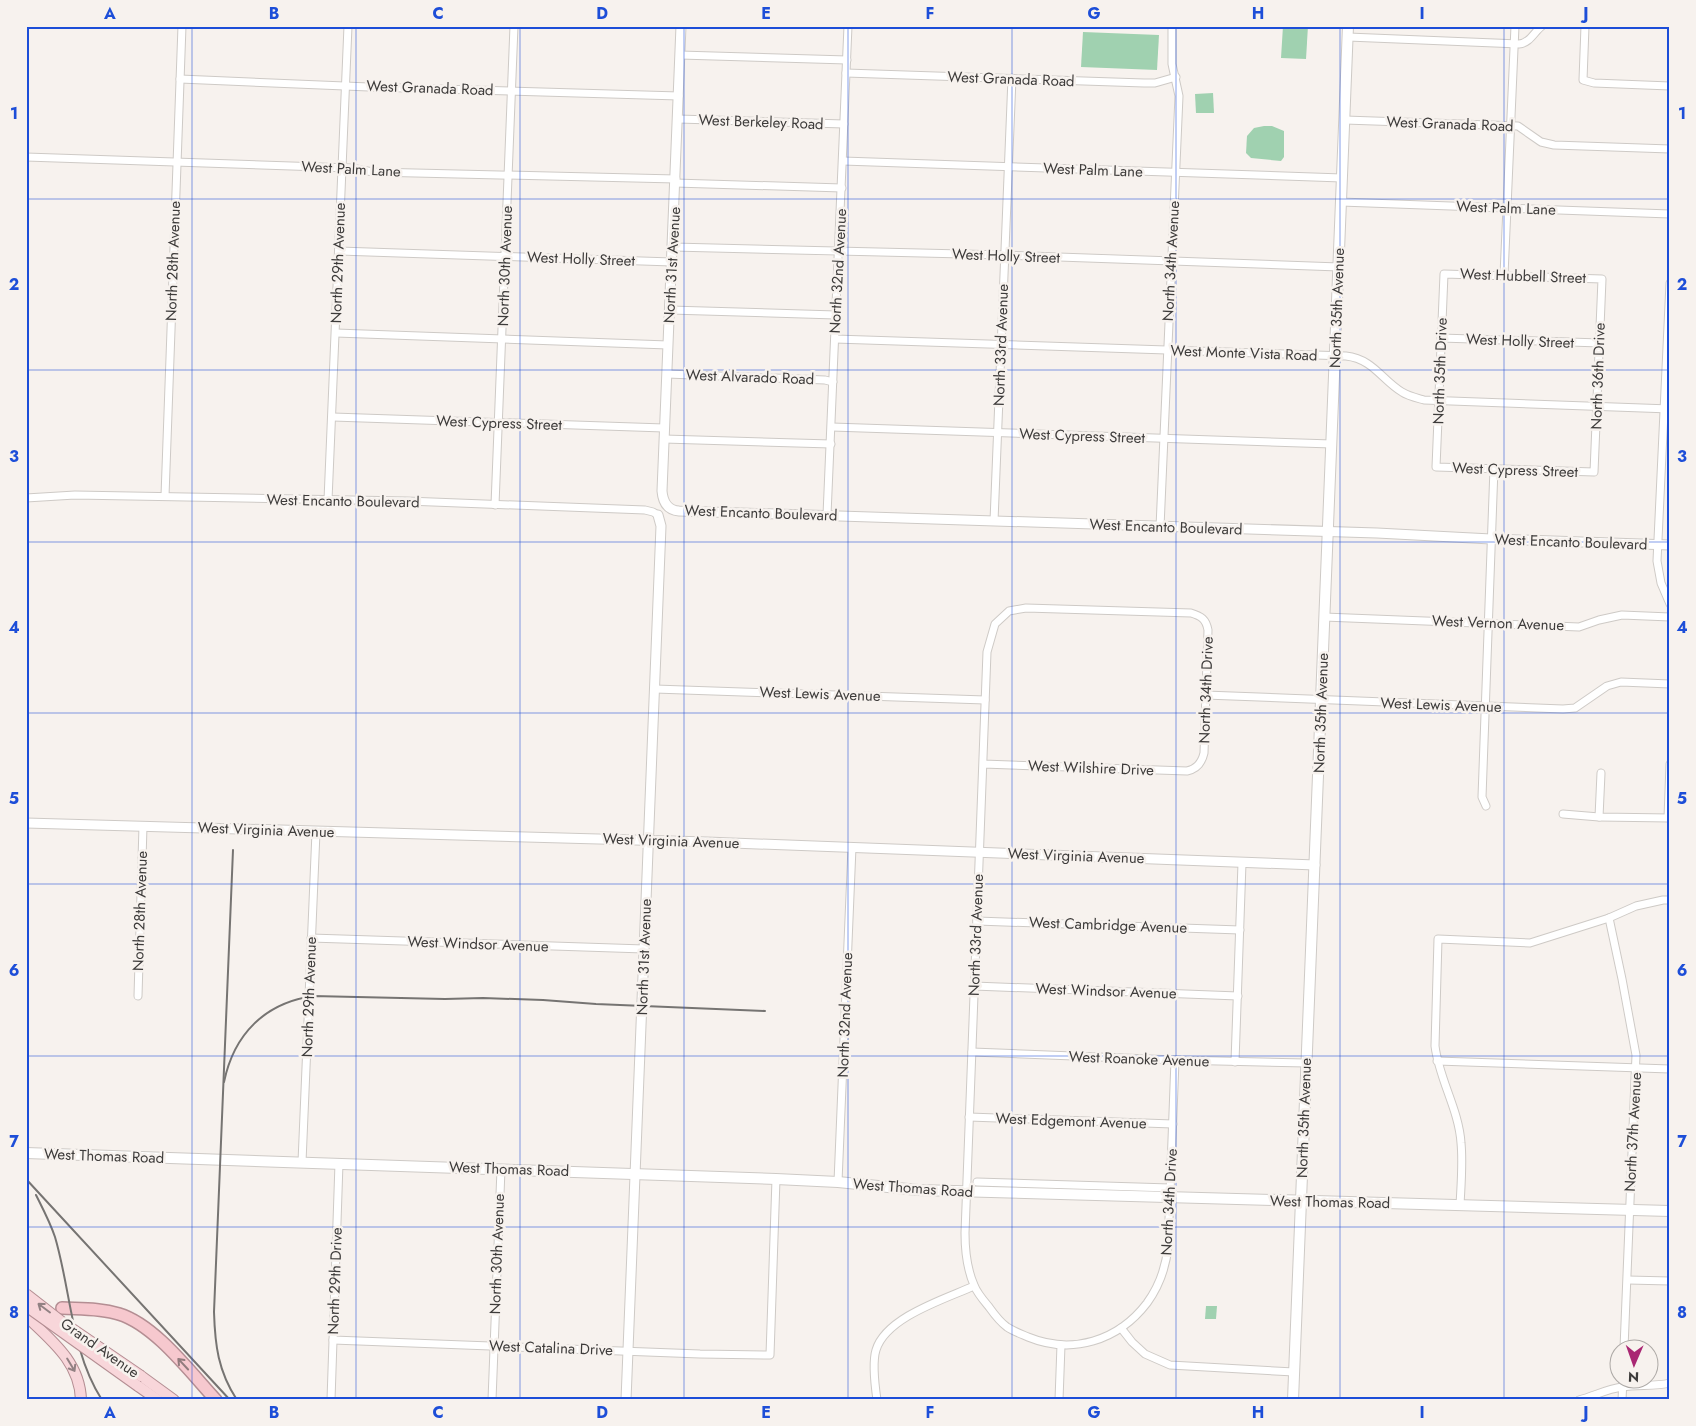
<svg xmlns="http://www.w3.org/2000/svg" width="1696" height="1426" viewBox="0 0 1696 1426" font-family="Jost,sans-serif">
  <rect width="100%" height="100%" fill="#f7f2ee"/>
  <g fill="#a0d1b0">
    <polygon points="1283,26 1308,26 1306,59 1281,58"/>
    <polygon points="1083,32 1159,35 1157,70 1081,67"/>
    <polygon points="1213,93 1214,113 1196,113 1195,94"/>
    <polygon points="1264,126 1272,126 1284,131 1284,157 1281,161 1251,158 1246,153 1247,136 1254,128"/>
    <polygon points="1206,1306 1217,1306 1216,1319 1205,1319"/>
  </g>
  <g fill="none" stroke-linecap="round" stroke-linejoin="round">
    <g stroke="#cecac6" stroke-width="9">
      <g id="minor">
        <polyline points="1585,26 1583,80 1594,83 1670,86"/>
        <path d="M1348,37l171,7c11,-1 15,-12 23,-18"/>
        <polyline points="680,55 847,60"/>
        <polyline points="846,73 1144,83 1155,83 1176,77"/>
        <polyline points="180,79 369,87 679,96"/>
        <polyline points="678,119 844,124"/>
        <polyline points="1345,120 1518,126 1541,142 1554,145 1670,149"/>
        <polyline points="26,157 351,168 373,172 676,179"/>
        <polyline points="843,161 1342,178"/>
        <polyline points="675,183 842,188"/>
        <polyline points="1341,202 1670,214"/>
        <polyline points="673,247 1005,255 1339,267"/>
        <polyline points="339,251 672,262"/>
        <polygon points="1444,274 1602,279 1594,472 1436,467"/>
        <polyline points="1504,275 1515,26"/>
        <polyline points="1670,283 1657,561 1661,583 1670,604"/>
        <polyline points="670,310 836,315"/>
        <polyline points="336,333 668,345"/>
        <polyline points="1441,338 1600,343"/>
        <path d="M835,339l511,17c27,3 36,24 56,36 6,4 15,6 22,8l246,9"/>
        <polyline points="667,374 825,380 833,382"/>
        <polyline points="333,417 664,428"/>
        <polyline points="832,427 1332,444"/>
        <polyline points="664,439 831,444"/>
        <polyline points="165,496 182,26"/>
        <polyline points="26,498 75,495 407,501 645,510 653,512 658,515"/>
        <polyline points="328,500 348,26"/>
        <polyline points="495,505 514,26"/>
        <polyline points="827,515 848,26"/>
        <polyline points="994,521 1012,78"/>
        <polyline points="1160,527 1179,96 1172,64 1172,26"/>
        <polyline points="1324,617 1579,627 1599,620 1622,615 1670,617"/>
        <polyline points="655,689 985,700"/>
        <polyline points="1205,695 1563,709 1575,708 1607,686 1621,682 1670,684"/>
        <path d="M983,764l204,7c10,-2 15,-9 17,-18l4,-123c-2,-11 -7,-14 -17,-17l-165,-5 -17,3 -14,13 -8,28 -22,581c0,17 2,36 9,52 3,8 10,16 15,22 5,7 11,15 18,20 6,4 14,7 21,10 44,18 90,4 119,-34 13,-18 19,-35 21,-57l7,-186"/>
        <polyline points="1486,806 1482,797 1494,468"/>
        <polyline points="1563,814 1599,817 1670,818"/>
        <polyline points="1599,817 1601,773"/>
        <polyline points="1668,818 1670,764"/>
        <polyline points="1609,918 1622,979 1636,1055 1624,1348"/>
        <polyline points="977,921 1240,930"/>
        <polyline points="311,938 644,949"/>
        <polyline points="974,986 1238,996"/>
        <polyline points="138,996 143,826"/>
        <polyline points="972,1052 1175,1060 1306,1063"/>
        <polyline points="1437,1061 1670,1069"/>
        <polyline points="1235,1062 1242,863"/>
        <polyline points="969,1117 1173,1124"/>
        <polyline points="302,1162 316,832"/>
        <polyline points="838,1182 852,847"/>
        <polyline points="977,1182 1170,1188"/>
        <path d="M1460,1205c1,-20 3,-42 1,-62 -2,-33 -22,-64 -26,-97l3,-107 92,4 79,-25 27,-12 27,-6h7"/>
        <polyline points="1628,1280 1670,1281"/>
        <polyline points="1121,1328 1132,1342 1145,1354 1170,1365 1294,1372"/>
        <polyline points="333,1340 700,1354 770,1355 776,1179"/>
        <polyline points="331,1400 339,1163"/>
        <polyline points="492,1400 501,1169"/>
        <path d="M877,1400c-2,-14 -5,-37 -1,-50 10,-33 69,-51 98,-64"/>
        <polyline points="1059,1400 1061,1345"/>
        <path d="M1579,1400c15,-4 28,-11 43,-13 15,-3 32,0 48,-4"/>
        <polyline points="1622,1400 1623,1378"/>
      </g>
    </g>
    <g stroke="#cecac6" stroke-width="11">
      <g id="tertiary">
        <path d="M681,26l-19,465c1,12 6,19 17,20l698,22 114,6 179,6"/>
        <polyline points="26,823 707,842 1315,865"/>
        <polyline points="626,1400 661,526 658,515"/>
      </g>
    </g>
    <g stroke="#cecac6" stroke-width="12">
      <g id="secondary">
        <polyline points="26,1153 776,1179 838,1182 918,1190 1670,1211"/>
        <polyline points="1293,1400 1348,26"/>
      </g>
    </g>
    <g stroke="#b48e93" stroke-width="12">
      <g id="primary">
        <path d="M26,1316c25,24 54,46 55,84"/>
        <polyline points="141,1376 174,1400"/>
        <polyline points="138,1386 158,1400"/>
      </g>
    </g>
    <g stroke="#b48e93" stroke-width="14">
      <path id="trunk" d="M62,1308c19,1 38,0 57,6 36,11 71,58 97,86"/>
    </g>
    <use href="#minor" stroke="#fff" stroke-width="7"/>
    <use href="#tertiary" stroke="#fff" stroke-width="9"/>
    <use href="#secondary" stroke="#fff" stroke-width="10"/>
    <use href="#primary" stroke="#f8d6da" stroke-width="10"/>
    <use href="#trunk" stroke="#f6c8ce" stroke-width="11"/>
    <g stroke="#767472" stroke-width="2">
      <path d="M233,850l-19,462c1,33 4,59 23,88"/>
      <path d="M224,1082c10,-48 41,-79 89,-86l132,3 38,-1 60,2 53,4 169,7"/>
      <polyline points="26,1179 230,1400"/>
      <path d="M36,1195c7,14 14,27 19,42 16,54 16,115 47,163"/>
    </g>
    <g stroke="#b48e93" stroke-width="12" stroke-linecap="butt">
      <g id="primary-bridge">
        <polyline points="26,1294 62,1322 141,1376"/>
        <polyline points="26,1306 138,1386"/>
      </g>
    </g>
    <use href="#primary-bridge" stroke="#f8d6da" stroke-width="10"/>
  </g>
  <defs><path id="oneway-shaft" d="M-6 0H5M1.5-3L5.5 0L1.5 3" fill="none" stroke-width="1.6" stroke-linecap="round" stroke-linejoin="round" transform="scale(1.25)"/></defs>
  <g stroke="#928183">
    <use href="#oneway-shaft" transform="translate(44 1308) rotate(-143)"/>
    <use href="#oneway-shaft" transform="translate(71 1365) rotate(59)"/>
  </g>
  <use stroke="#917b7d" href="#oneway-shaft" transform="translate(183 1364) rotate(-133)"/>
  <path fill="none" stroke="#1d4ed8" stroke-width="1" stroke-opacity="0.55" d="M192,26v1374M356,26v1374M520,26v1374M684,26v1374M848,26v1374M1012,26v1374M1176,26v1374M1340,26v1374M1504,26v1374M26,199h1644M26,370h1644M26,542h1644M26,713h1644M26,884h1644M26,1056h1644M26,1227h1644"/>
  <g text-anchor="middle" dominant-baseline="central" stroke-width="5" stroke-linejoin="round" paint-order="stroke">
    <g font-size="15" fill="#3e3c3b" stroke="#f7f2ee">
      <text transform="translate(1011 79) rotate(2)">West Granada Road</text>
      <text transform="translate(430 88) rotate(2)">West Granada Road</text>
      <text transform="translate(761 122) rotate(2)">West Berkeley Road</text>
      <text transform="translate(1450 124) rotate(2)">West Granada Road</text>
      <text transform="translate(351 169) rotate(3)">West Palm Lane</text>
      <text transform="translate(1093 170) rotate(2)">West Palm Lane</text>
      <text transform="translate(1506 208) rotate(2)">West Palm Lane</text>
      <text transform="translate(1006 256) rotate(2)">West Holly Street</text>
      <text transform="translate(581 259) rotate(2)">West Holly Street</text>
      <text transform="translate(173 261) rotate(-88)">North 28th Avenue</text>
      <text transform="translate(1171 261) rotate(-87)">North 34th Avenue</text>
      <text transform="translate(338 263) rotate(-88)">North 29th Avenue</text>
      <text transform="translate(672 265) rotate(-87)">North 31st Avenue</text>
      <text transform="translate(505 266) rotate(-88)">North 30th Avenue</text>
      <text transform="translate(838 271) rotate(-87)">North 32nd Avenue</text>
      <text transform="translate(1523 276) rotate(2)">West Hubbell Street</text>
      <text transform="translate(1337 308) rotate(-88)">North 35th Avenue</text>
      <text transform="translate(1520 341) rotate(2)">West Holly Street</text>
      <text transform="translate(1001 345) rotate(-88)">North 33rd Avenue</text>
      <text transform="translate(1244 353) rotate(2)">West Monte Vista Road</text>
      <text transform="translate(1440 371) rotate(-88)">North 35th Drive</text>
      <text transform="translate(1598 376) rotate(-88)">North 36th Drive</text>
      <text transform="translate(750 377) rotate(2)">West Alvarado Road</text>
      <text transform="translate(499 423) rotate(2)">West Cypress Street</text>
      <text transform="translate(1082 436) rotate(2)">West Cypress Street</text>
      <text transform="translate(1515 470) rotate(2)">West Cypress Street</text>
      <text transform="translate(343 501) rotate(1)">West Encanto Boulevard</text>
      <text transform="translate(761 513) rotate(2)">West Encanto Boulevard</text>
      <text transform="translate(1166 527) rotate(2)">West Encanto Boulevard</text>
      <text transform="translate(1571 542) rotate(2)">West Encanto Boulevard</text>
      <text transform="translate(1498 623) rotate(2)">West Vernon Avenue</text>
      <text transform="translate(1206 690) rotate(-88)">North 34th Drive</text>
      <text transform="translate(820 694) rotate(2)">West Lewis Avenue</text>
      <text transform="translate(1441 705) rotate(2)">West Lewis Avenue</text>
      <text transform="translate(1321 713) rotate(-88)">North 35th Avenue</text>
      <text transform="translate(1091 768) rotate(2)">West Wilshire Drive</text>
      <text transform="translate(266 830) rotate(2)">West Virginia Avenue</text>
      <text transform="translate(671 841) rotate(2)">West Virginia Avenue</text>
      <text transform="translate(1076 856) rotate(2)">West Virginia Avenue</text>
      <text transform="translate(140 911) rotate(-88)">North 28th Avenue</text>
      <text transform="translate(1108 925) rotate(2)">West Cambridge Avenue</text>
      <text transform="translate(976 935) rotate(-88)">North 33rd Avenue</text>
      <text transform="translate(478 944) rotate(2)">West Windsor Avenue</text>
      <text transform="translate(644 957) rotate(-88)">North 31st Avenue</text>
      <text transform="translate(1106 991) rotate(2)">West Windsor Avenue</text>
      <text transform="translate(309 997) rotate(-88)">North 29th Avenue</text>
      <text transform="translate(845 1015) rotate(-88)">North 32nd Avenue</text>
      <text transform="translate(1139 1059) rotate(2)">West Roanoke Avenue</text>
      <text transform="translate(1304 1118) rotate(-88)">North 35th Avenue</text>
      <text transform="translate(1071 1121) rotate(2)">West Edgemont Avenue</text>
      <text transform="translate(1633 1132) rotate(-87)">North 37th Avenue</text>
      <text transform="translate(104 1156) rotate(2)">West Thomas Road</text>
      <text transform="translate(509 1169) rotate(2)">West Thomas Road</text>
      <text transform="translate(913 1188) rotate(4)">West Thomas Road</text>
      <text transform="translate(1169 1202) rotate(-87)">North 34th Drive</text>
      <text transform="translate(1330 1202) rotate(1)">West Thomas Road</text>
      <text transform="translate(497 1254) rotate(-88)">North 30th Avenue</text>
      <text transform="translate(335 1281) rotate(-88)">North 29th Drive</text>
      <text transform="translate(100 1348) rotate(35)">Grand Avenue</text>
      <text transform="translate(551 1348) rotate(2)">West Catalina Drive</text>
    </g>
  </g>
  <rect width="1696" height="1426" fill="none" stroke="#f7f2ee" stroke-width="55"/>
  <g transform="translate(1634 1364) rotate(182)"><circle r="24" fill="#f7f2ee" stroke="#ada9a6"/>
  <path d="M0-4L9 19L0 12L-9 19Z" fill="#a92773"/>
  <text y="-8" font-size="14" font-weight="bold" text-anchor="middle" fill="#3e3c3b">N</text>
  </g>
  <rect x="28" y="28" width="1640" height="1370" fill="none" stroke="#1d4ed8" stroke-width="2"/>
  <g font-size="16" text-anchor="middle" font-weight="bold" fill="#1d4ed8">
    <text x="110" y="19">A</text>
    <text x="274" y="19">B</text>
    <text x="438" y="19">C</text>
    <text x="602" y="19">D</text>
    <text x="766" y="19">E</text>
    <text x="930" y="19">F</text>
    <text x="1094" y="19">G</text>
    <text x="1258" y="19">H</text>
    <text x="1422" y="19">I</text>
    <text x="1586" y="19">J</text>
    <text x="14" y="119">1</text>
    <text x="1682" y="119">1</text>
    <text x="14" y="290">2</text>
    <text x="1682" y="290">2</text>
    <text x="14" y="462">3</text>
    <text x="1682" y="462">3</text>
    <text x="14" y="633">4</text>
    <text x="1682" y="633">4</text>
    <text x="14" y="804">5</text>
    <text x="1682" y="804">5</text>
    <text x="14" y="976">6</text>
    <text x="1682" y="976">6</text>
    <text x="14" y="1147">7</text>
    <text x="1682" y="1147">7</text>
    <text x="14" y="1318">8</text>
    <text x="1682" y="1318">8</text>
    <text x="110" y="1418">A</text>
    <text x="274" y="1418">B</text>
    <text x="438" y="1418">C</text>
    <text x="602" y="1418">D</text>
    <text x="766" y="1418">E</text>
    <text x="930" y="1418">F</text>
    <text x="1094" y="1418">G</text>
    <text x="1258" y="1418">H</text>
    <text x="1422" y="1418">I</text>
    <text x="1586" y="1418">J</text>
  </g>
</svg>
